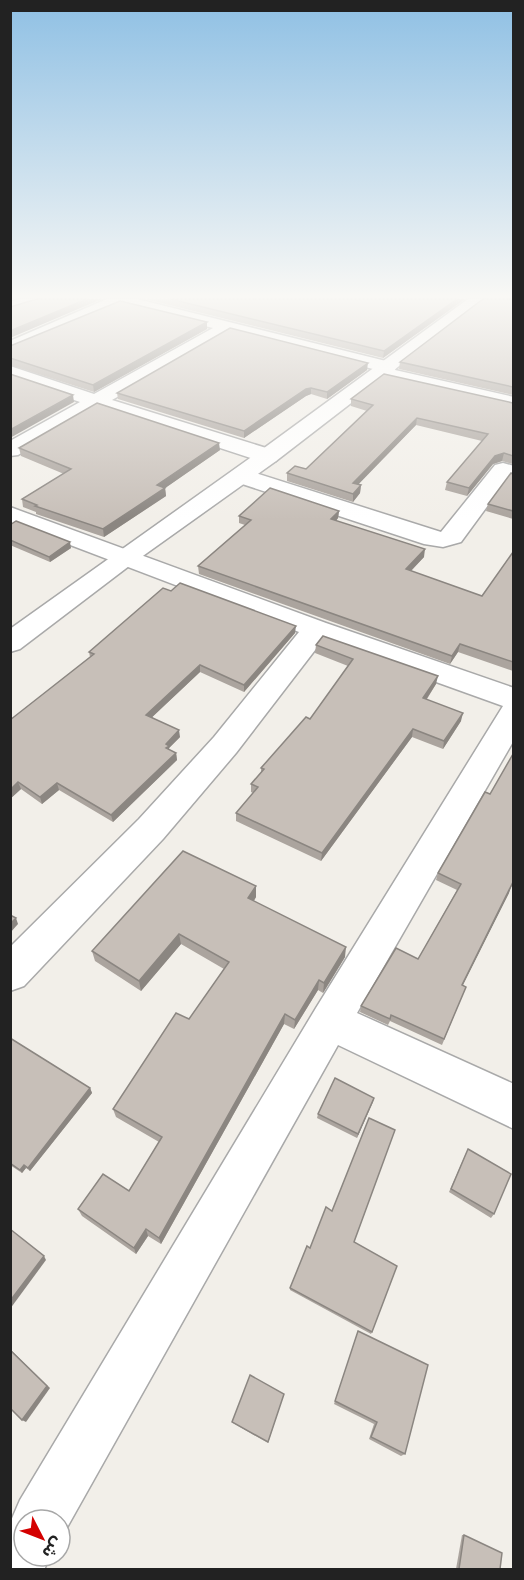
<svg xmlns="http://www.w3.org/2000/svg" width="524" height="1580" viewBox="0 0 524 1580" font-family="Jost,'Noto Sans Arabic',sans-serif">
  <rect width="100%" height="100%" fill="#f2efe9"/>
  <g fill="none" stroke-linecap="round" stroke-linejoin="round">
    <g stroke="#a9a9a9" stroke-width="3">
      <g id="minor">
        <polygon points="20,299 42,299 40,302 10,313 10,302"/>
        <polygon points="107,299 137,299 394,363 396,367 395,370 514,397 514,409 373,376 371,372 373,369 230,332 112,400 276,451 279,456 276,461 268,463 260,461 98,408 18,455 10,456 10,441 80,402 10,378 10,366 94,394 213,328 121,305 10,353 10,341"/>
        <polygon points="503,463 514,466 514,480 508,478 461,542 443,547 424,544 233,481 230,476 233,471 241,469 249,471 441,532 495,465"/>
        <polygon points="10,507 326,623 514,688 514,740 357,1013 514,1084 514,1129 338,1045 60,1540 60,1520 24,1520 24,1556 50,1556 44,1570 10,1570 10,1523 20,1500 316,1008 503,706 322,641 236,753 163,839 24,986 10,991 10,947 139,819 214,737 299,632 10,522"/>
      </g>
    </g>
    <g stroke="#a9a9a9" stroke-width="3">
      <polygon id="tertiary" points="468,299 486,299 276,461 133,563 20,649 10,652 10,629 260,451"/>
    </g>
    <use href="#minor" fill="#fff" fill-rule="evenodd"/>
    <use href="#tertiary" fill="#fff" fill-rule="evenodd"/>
  </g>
  <g fill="#aba49e">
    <polygon points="145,299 465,299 383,358"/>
    <polygon points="513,299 513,395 399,369 400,362"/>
    <polygon points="207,322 207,329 94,392 10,365 10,346"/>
    <polygon points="367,370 327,399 311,394 306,396 244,438 118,399 117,393"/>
    <polygon points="351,399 513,403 513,464 502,461 493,464 467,496 445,490 447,482 482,441 416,425 358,484 361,485 360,493 353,502 287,481 287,473 306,469 367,411 351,406"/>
    <polygon points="19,448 220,450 165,488 166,496 104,537 36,514 36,512 23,507 22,499 64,474 21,456"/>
    <polygon points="513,474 513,519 486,511 488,504"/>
    <polygon points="339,511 338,518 336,521 424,557 411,571 482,596 513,552 513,671 458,652 450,664 199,574 198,566 245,525 239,523 239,516"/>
    <polygon points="10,525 71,548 50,562 10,545"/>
    <polygon points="295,633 244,692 200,672 152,717 180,737 169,748 169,750 176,753 177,760 113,822 59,790 42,804 21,789 10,799 10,720 90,657 89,652"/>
    <polygon points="316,645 436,684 427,699 461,721 443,749 412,737 321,861 236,821 236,813 253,793 251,792 251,784 261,774 261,768 310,719 348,666 315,653"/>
    <polygon points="438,873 509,893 462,985 466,987 442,1045 390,1021 388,1025 360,1012 361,1006 418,959 457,890 436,880"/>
    <polygon points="256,886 256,897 254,901 345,957 323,993 318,990 294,1029 284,1024 161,1244 148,1236 136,1254 82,1216 78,1209 129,1191 159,1142 116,1117 113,1109 189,1019 224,969 181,944 141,991 95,961 92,951"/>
    <polygon points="10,1038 90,1088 92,1093 30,1171 26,1168 22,1173 10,1165"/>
    <polygon points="374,1098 357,1138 317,1118 318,1114"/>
    <polygon points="466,1153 494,1214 491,1218 449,1192"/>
    <polygon points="354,1242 372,1332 371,1334 290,1290 290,1288 310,1248"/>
    <polygon points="358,1331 405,1454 401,1456 369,1439 374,1424 334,1404"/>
    <polygon points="284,1394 268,1443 233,1423 232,1422"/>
    <polygon points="462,1535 464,1535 500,1569 456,1569"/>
  </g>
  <g fill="#8b8681">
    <polygon points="87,299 102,299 10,338 10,331"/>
    <polygon points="457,299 465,299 383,358 384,351"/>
    <polygon points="207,322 207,329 94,392 93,385"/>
    <polygon points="368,363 367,370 327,399 327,392"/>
    <polygon points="311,388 311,394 306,396 244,438 244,431 306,389"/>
    <polygon points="73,395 74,402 10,438 10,430"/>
    <polygon points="417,418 416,425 352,491 353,483"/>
    <polygon points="219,443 220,450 158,493 157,485"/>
    <polygon points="504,453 502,461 493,464 467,496 469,488 495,456"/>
    <polygon points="361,485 360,493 353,502 353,494"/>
    <polygon points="165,488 166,496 104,537 103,529"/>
    <polygon points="339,511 338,518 331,527 331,519"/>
    <polygon points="70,542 71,548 50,562 49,557"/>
    <polygon points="425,549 424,557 405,577 406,569"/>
    <polygon points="296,626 295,633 244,692 244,685"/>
    <polygon points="460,644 458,652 450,664 452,656"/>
    <polygon points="200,665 200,672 147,722 146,715"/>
    <polygon points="438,676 436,684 422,706 423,698"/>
    <polygon points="463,713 461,721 443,749 444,741"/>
    <polygon points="413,729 412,737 321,861 322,853"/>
    <polygon points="179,730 180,737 169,748 170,753 167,755 166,744"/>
    <polygon points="176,753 177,760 113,822 111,815"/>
    <polygon points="18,782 21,789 10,799 10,790"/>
    <polygon points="57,783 59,790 42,804 40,797"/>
    <polygon points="513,882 509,893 460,991 462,985"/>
    <polygon points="256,886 256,897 248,909 248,898"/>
    <polygon points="16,918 18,924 10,933 10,924"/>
    <polygon points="179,934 181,944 141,991 139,981"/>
    <polygon points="346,947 345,957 323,993 324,983"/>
    <polygon points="319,980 318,990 294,1029 295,1020"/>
    <polygon points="285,1014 284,1024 161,1244 159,1238"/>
    <polygon points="90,1088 92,1093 30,1171 28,1168"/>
    <polygon points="374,1098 373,1102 357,1138 358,1134"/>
    <polygon points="24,1165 26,1168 22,1173 20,1170"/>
    <polygon points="146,1229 148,1236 136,1254 134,1248"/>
    <polygon points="44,1256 46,1260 10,1309 10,1301"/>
    <polygon points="10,1349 50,1388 26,1422 22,1420"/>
  </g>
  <g fill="#c7bfb8" stroke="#8b8681" stroke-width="1.5">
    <polygon points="37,299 87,299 10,331 10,307"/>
    <polygon points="170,299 457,299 384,351"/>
    <polygon points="483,299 513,299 513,387 400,362"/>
    <polygon points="120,301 207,322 93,385 10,358 10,346"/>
    <polygon points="230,328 368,363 327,392 311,388 306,389 244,431 117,393"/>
    <polygon points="10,374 73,395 10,430"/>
    <polygon points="384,374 513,403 513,456 504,453 495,456 469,488 447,482 488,434 417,418 353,483 361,485 353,494 287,473 295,466 306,469 373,405 351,399"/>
    <polygon points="97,403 219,443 157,485 165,488 103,529 35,506 37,505 22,499 71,469 19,448"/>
    <polygon points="511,473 513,474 513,511 488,504"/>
    <polygon points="270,488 339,511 331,519 425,549 406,569 482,596 513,552 513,662 460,644 452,656 198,566 251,520 239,516"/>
    <polygon points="16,521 70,542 49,557 10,540 10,525"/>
    <polygon points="180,583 296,626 244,685 200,665 146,715 179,730 166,744 169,746 166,748 176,753 111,815 57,783 40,797 18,782 10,790 10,720 94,654 89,652 163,588 171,591"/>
    <polygon points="323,636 438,676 423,698 463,713 444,741 413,729 322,853 236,813 258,787 251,784 264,769 261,768 306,717 310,719 353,659 316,645"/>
    <polygon points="513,754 513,882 462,985 466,987 444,1039 391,1015 390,1019 361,1006 396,948 418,959 461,884 438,873 485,792 490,794"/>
    <polygon points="183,851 256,886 248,898 346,947 324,983 319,980 295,1020 285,1014 159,1238 146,1229 134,1248 78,1209 103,1174 129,1191 162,1137 113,1109 176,1013 189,1019 229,962 179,934 139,981 92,951"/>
    <polygon points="10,915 16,918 10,924"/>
    <polygon points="10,1038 90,1088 28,1168 24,1165 20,1170 10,1163"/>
    <polygon points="335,1078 374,1098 358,1134 318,1114"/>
    <polygon points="369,1118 395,1130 354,1242 397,1266 372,1332 290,1288 307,1246 310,1248 326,1207 332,1211"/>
    <polygon points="468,1149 511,1174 494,1214 451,1189"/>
    <polygon points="10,1229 44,1256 10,1301"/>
    <polygon points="358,1331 428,1365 405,1454 371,1437 377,1422 335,1401"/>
    <polygon points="10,1350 47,1386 22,1420 10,1408"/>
    <polygon points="250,1375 284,1394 268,1442 232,1422"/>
    <polygon points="464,1535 502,1553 500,1569 459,1569"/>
  </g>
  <linearGradient id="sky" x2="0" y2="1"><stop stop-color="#8fc0e4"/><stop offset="0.57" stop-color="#f9f8f5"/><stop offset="1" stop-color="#f9f8f5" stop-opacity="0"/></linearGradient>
  <rect width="524" height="520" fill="url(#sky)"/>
  <rect width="524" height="1580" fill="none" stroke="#222222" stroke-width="24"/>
  <g transform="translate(42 1538) rotate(132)"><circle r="28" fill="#ffffff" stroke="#a7a7a7" stroke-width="1.5"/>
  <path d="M0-4.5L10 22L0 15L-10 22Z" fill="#d40000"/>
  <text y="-9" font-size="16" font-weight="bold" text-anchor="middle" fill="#222222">ش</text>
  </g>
</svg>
